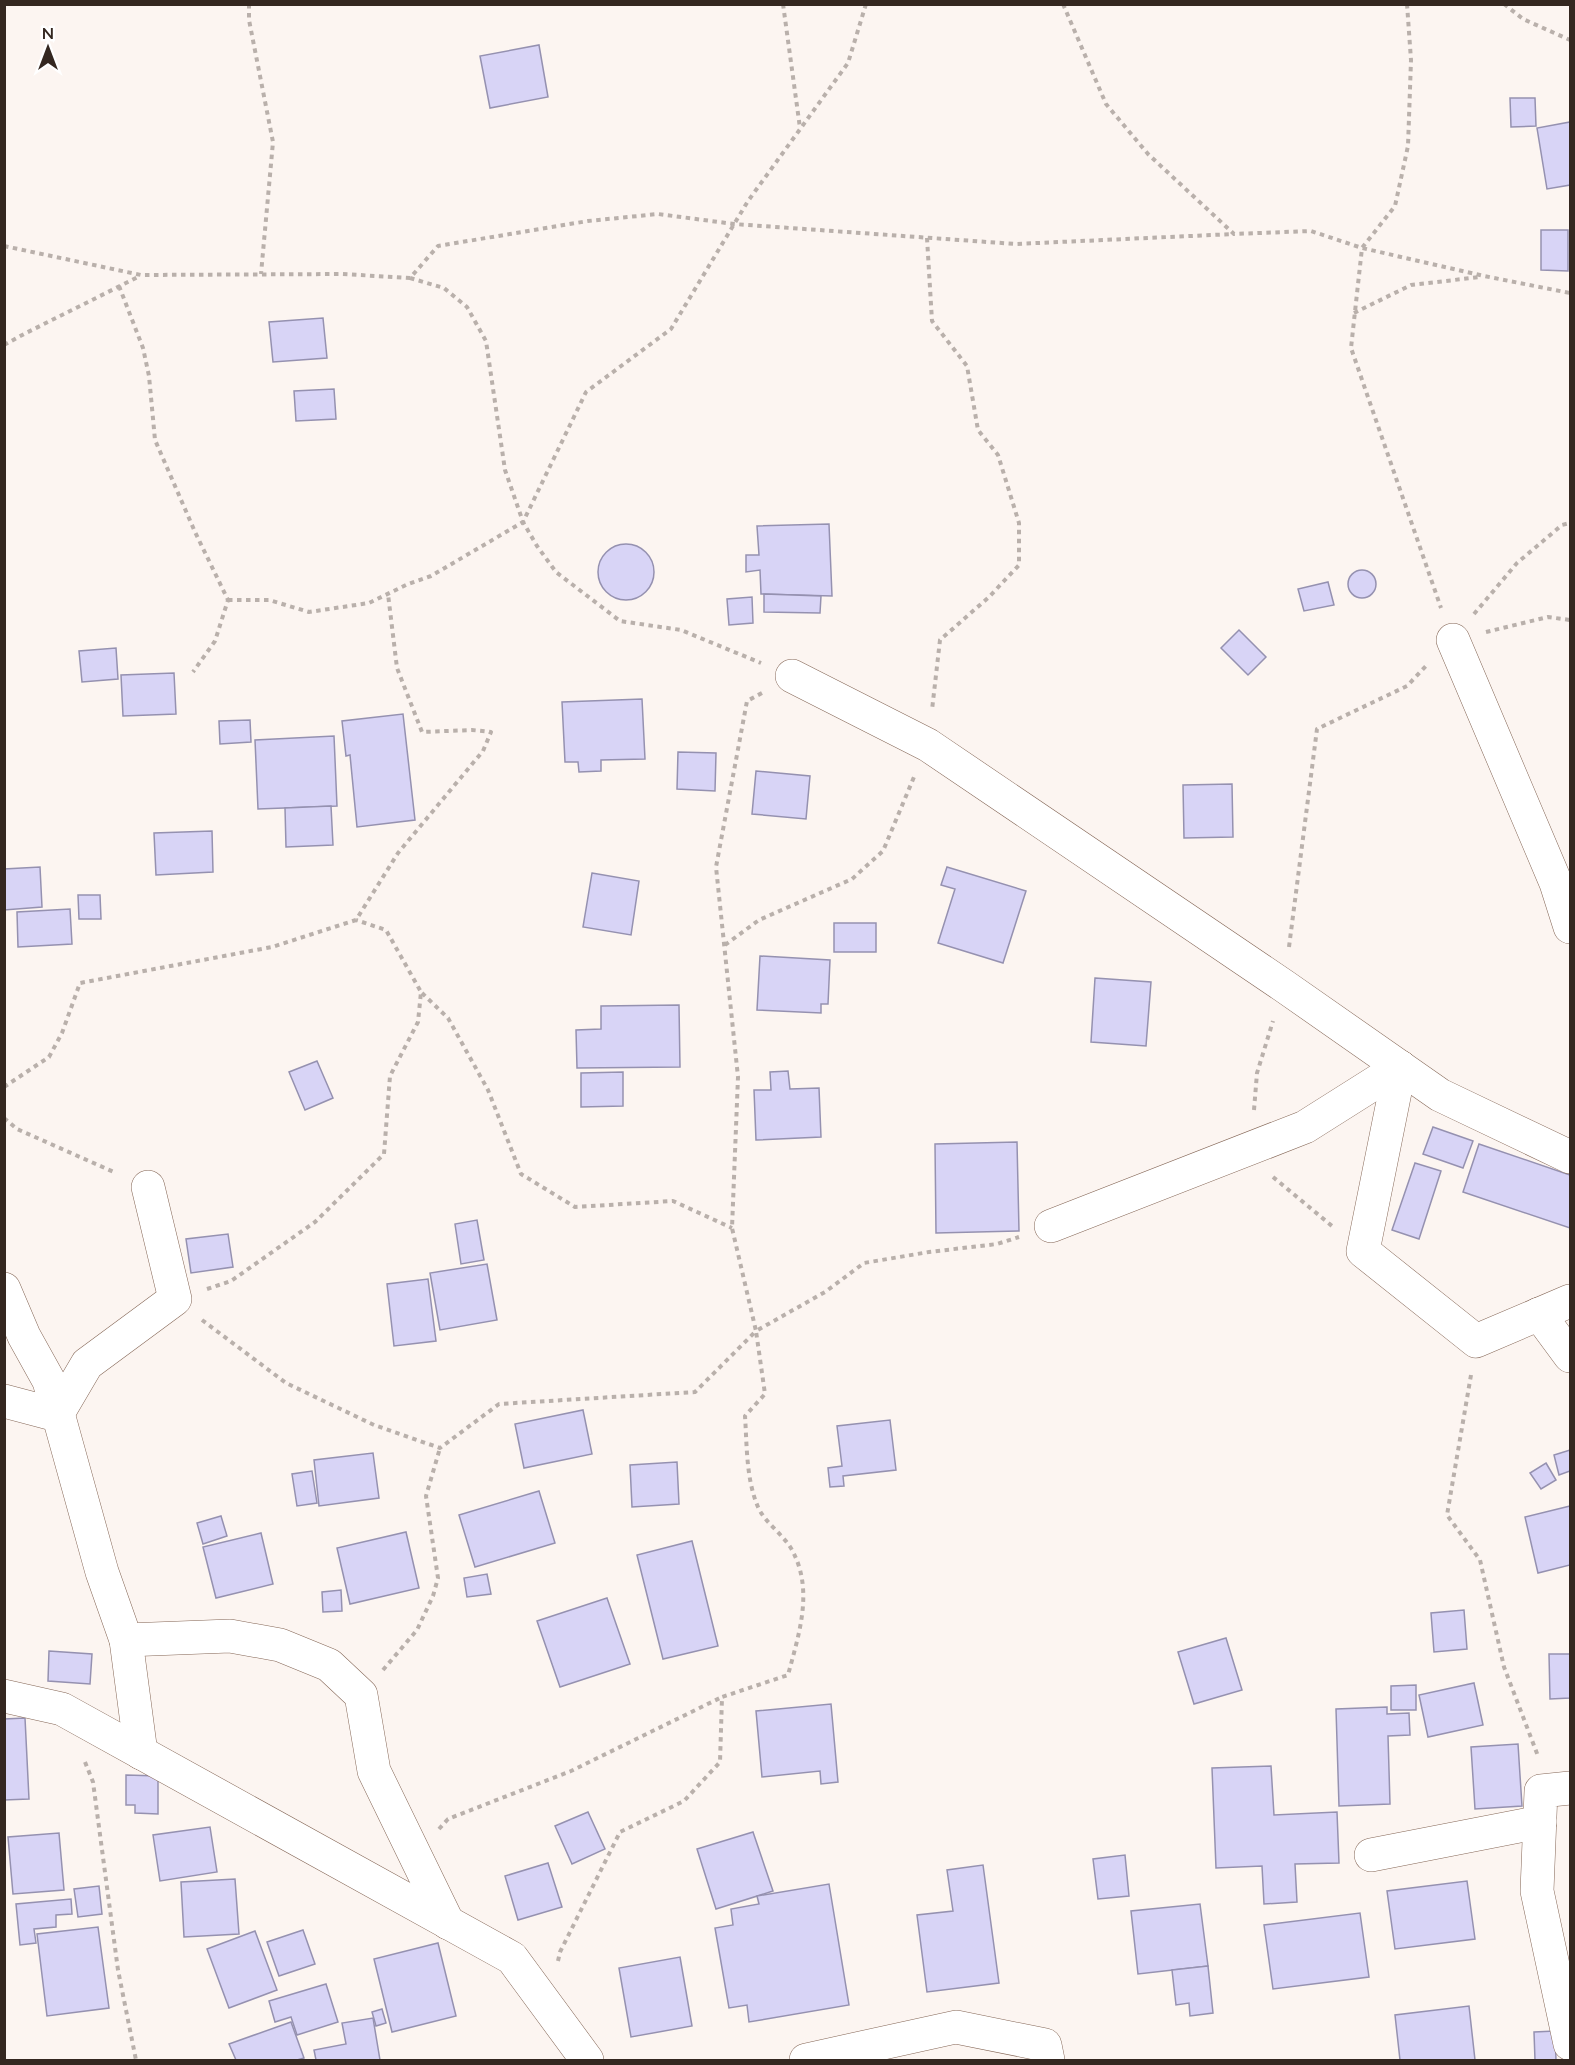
<svg xmlns="http://www.w3.org/2000/svg" width="1575" height="2065" viewBox="0 0 1575 2065" font-family="Lato,sans-serif">
  <rect width="100%" height="100%" fill="#fcf5f1"/>
  <g fill="#d8d4f6" stroke="#9591b0" stroke-width="1.5">
    <polygon points="539,45 548,97 490,108 480,56"/>
    <polygon points="1510,98 1535,98 1536,126 1511,127"/>
    <polygon points="1570,122 1570,185 1547,189 1537,128"/>
    <polygon points="1541,230 1568,230 1568,271 1541,270"/>
    <polygon points="323,318 327,358 273,362 269,322"/>
    <polygon points="334,389 336,419 296,421 294,391"/>
    <polygon points="829,524 832,596 761,594 760,570 746,572 746,555 759,555 757,526"/>
    <circle cx="626" cy="572" r="28"/>
    <circle cx="1362" cy="584" r="14"/>
    <polygon points="1328,582 1334,605 1304,611 1298,589"/>
    <polygon points="764,594 821,596 820,613 764,612"/>
    <polygon points="752,597 753,623 729,625 727,599"/>
    <polygon points="1239,630 1266,657 1248,675 1221,648"/>
    <polygon points="116,648 118,679 82,682 79,651"/>
    <polygon points="174,673 176,714 123,716 121,675"/>
    <polygon points="642,699 645,759 601,760 601,771 579,772 578,762 565,762 562,702"/>
    <polygon points="403,714 415,820 357,827 350,755 346,756 342,721"/>
    <polygon points="250,720 251,742 220,744 219,721"/>
    <polygon points="334,736 337,806 258,809 255,740"/>
    <polygon points="678,752 716,753 715,791 677,789"/>
    <polygon points="756,771 810,776 806,819 752,814"/>
    <polygon points="1232,784 1233,837 1184,838 1183,785"/>
    <polygon points="331,806 333,845 286,847 285,808"/>
    <polygon points="212,831 213,872 156,875 154,833"/>
    <polygon points="40,867 42,907 4,910 4,869"/>
    <polygon points="947,867 1026,891 1003,963 938,943 955,889 941,885"/>
    <polygon points="592,873 639,881 631,935 583,927"/>
    <polygon points="78,895 100,895 101,919 79,919"/>
    <polygon points="70,909 72,944 18,947 17,912"/>
    <rect x="834" y="923" width="42" height="29"/>
    <polygon points="760,956 830,960 828,1004 821,1004 821,1013 757,1010"/>
    <polygon points="1095,978 1151,982 1146,1046 1091,1042"/>
    <polygon points="679,1005 680,1067 577,1068 576,1030 601,1029 601,1006"/>
    <polygon points="317,1061 333,1098 305,1110 289,1072"/>
    <polygon points="788,1071 790,1089 819,1088 821,1137 756,1140 754,1090 771,1090 770,1072"/>
    <polygon points="623,1072 623,1106 581,1107 581,1073"/>
    <polygon points="1433,1127 1473,1141 1463,1168 1423,1154"/>
    <polygon points="1017,1142 1019,1231 936,1233 935,1144"/>
    <polygon points="1479,1144 1570,1175 1570,1228 1463,1192"/>
    <polygon points="1415,1163 1441,1171 1419,1239 1392,1230"/>
    <polygon points="477,1220 484,1260 461,1264 455,1224"/>
    <polygon points="228,1234 233,1267 191,1273 186,1239"/>
    <polygon points="487,1264 497,1320 440,1330 430,1273"/>
    <polygon points="428,1279 436,1341 394,1346 387,1284"/>
    <polygon points="583,1410 592,1454 524,1468 515,1424"/>
    <polygon points="890,1420 896,1470 843,1476 844,1486 830,1487 828,1468 842,1466 837,1426"/>
    <polygon points="1570,1450 1570,1471 1559,1475 1554,1455"/>
    <polygon points="373,1453 379,1498 319,1506 314,1460"/>
    <polygon points="677,1462 679,1504 632,1507 630,1465"/>
    <polygon points="1546,1463 1556,1480 1541,1489 1530,1473"/>
    <polygon points="312,1471 317,1503 297,1506 292,1474"/>
    <polygon points="539,1491 555,1543 475,1567 459,1515"/>
    <polygon points="1570,1506 1570,1565 1538,1573 1525,1517"/>
    <polygon points="221,1516 227,1536 203,1544 197,1523"/>
    <polygon points="406,1532 419,1588 350,1604 337,1548"/>
    <polygon points="261,1533 273,1584 216,1598 203,1547"/>
    <polygon points="692,1541 718,1646 663,1659 637,1555"/>
    <polygon points="487,1574 491,1594 467,1597 464,1578"/>
    <polygon points="341,1590 342,1611 323,1612 322,1592"/>
    <polygon points="607,1598 630,1664 560,1687 537,1621"/>
    <polygon points="1464,1610 1467,1649 1434,1652 1431,1613"/>
    <polygon points="1226,1638 1242,1690 1194,1704 1178,1652"/>
    <polygon points="49,1651 92,1654 90,1684 48,1681"/>
    <polygon points="1549,1654 1570,1654 1570,1698 1550,1699"/>
    <polygon points="1474,1683 1483,1725 1428,1737 1419,1695"/>
    <polygon points="1416,1685 1416,1710 1391,1710 1391,1686"/>
    <polygon points="831,1704 838,1782 821,1784 820,1771 762,1777 756,1711"/>
    <polygon points="1387,1707 1387,1714 1409,1713 1410,1735 1388,1736 1390,1804 1339,1806 1336,1709"/>
    <polygon points="25,1718 29,1799 4,1800 4,1719"/>
    <polygon points="1518,1744 1522,1806 1475,1809 1471,1747"/>
    <polygon points="1271,1766 1274,1815 1337,1812 1339,1863 1295,1864 1297,1902 1264,1904 1262,1866 1216,1868 1212,1768"/>
    <polygon points="126,1775 158,1776 158,1814 135,1813 135,1805 126,1805"/>
    <polygon points="588,1812 605,1849 572,1864 555,1826"/>
    <polygon points="210,1827 217,1872 160,1881 153,1835"/>
    <polygon points="753,1832 773,1891 716,1909 697,1849"/>
    <polygon points="59,1833 64,1890 13,1894 8,1837"/>
    <polygon points="1125,1855 1129,1896 1098,1899 1093,1859"/>
    <polygon points="548,1863 562,1907 518,1920 505,1876"/>
    <polygon points="983,1865 999,1983 927,1992 917,1915 953,1911 947,1870"/>
    <polygon points="235,1879 239,1934 184,1937 181,1882"/>
    <polygon points="1467,1881 1475,1939 1395,1949 1387,1891"/>
    <polygon points="829,1884 849,2005 749,2022 747,2005 729,2008 715,1928 733,1925 731,1909 759,1904 757,1896"/>
    <polygon points="99,1886 102,1914 78,1917 74,1889"/>
    <polygon points="71,1899 72,1914 56,1915 56,1927 34,1929 36,1943 20,1945 16,1904"/>
    <polygon points="1200,1904 1208,1966 1138,1974 1131,1911"/>
    <polygon points="1360,1913 1369,1977 1273,1989 1264,1925"/>
    <polygon points="98,1927 109,2008 47,2016 37,1934"/>
    <polygon points="303,1930 315,1964 279,1976 267,1942"/>
    <polygon points="255,1931 277,1990 229,2008 207,1949"/>
    <polygon points="438,1943 456,2016 392,2032 374,1959"/>
    <polygon points="680,1957 692,2026 631,2037 619,1968"/>
    <polygon points="1208,1966 1213,2013 1190,2016 1189,2003 1176,2005 1172,1970"/>
    <polygon points="326,1984 338,2022 297,2035 291,2017 275,2022 269,2001"/>
    <polygon points="1469,2006 1475,2060 1400,2060 1395,2015"/>
    <polygon points="382,2009 386,2023 376,2026 372,2012"/>
    <polygon points="373,2018 380,2060 316,2060 314,2050 346,2044 342,2023"/>
    <polygon points="291,2022 304,2058 297,2060 236,2060 229,2044"/>
    <polygon points="1555,2031 1556,2060 1535,2060 1534,2032"/>
  </g>
  <g fill="none" stroke-linecap="round" stroke-linejoin="round">
    <g stroke="#856757" stroke-width="34">
      <g id="minor">
        <polyline points="1453,640 1556,883 1570,927"/>
        <polyline points="792,676 928,745 1284,986 1440,1095 1570,1157"/>
        <polyline points="1400,1067 1363,1251 1476,1341 1570,1301"/>
        <polyline points="1051,1226 1305,1127 1400,1067"/>
        <polyline points="4,1289 24,1336 49,1381 102,1572 126,1640 141,1753"/>
        <polyline points="1539,1314 1570,1356"/>
        <polyline points="4,1401 57,1415 87,1364 175,1299 148,1187"/>
        <polyline points="126,1640 230,1636 280,1645 329,1665 361,1695 374,1771 448,1923"/>
        <polyline points="4,1696 62,1709 512,1958 587,2060"/>
        <polyline points="1570,1788 1541,1791 1537,1891 1570,2044"/>
        <polyline points="1371,1855 1540,1822"/>
        <polyline points="806,2060 956,2027 1045,2045 1048,2060"/>
      </g>
    </g>
    <g stroke="#b9b0ab" stroke-width="4" stroke-dasharray="4.5 4.5" stroke-linecap="butt">
      <polyline points="249,4 249,20 273,142 261,274"/>
      <polyline points="783,4 800,128"/>
      <polyline points="1063,4 1106,104 1148,154 1234,234 1311,231 1362,248 1484,276 1570,293"/>
      <polyline points="1407,4 1411,60 1408,146 1395,206 1362,248 1351,348 1441,608"/>
      <polyline points="1504,4 1523,19 1570,40"/>
      <polyline points="927,238 932,321 967,366 978,430 998,455 1019,523 1019,565 989,597 940,640 932,710"/>
      <polyline points="4,246 141,275 342,274 410,278 438,246 588,221 658,214 734,224 1016,244 1234,234"/>
      <polyline points="410,278 444,288 467,307 486,341 505,470 523,522 537,546 556,572 620,621 681,630 761,663"/>
      <polyline points="119,286 143,348 149,376 155,440 195,532 228,600 215,641 193,672"/>
      <polyline points="1354,313 1411,285 1480,277"/>
      <polyline points="4,345 24,334 140,276"/>
      <polyline points="228,600 269,600 309,612 369,603 408,584 431,576 523,522 586,392 671,329 748,201 848,63 866,4"/>
      <polyline points="1474,614 1517,563 1562,525 1570,523"/>
      <polyline points="1486,632 1548,617 1570,620"/>
      <polyline points="725,945 759,920 852,879 883,851 914,777"/>
      <polyline points="1289,947 1317,729 1407,686 1426,666"/>
      <polyline points="422,993 448,1018 488,1090 521,1174 575,1207 673,1201 732,1228"/>
      <polyline points="4,1087 49,1057 62,1033 80,983 272,947 356,920 398,853 483,751 491,732 472,730 422,732 397,668 388,594"/>
      <polyline points="1254,1110 1257,1073 1273,1021"/>
      <polyline points="4,1118 17,1129 116,1173"/>
      <polyline points="1273,1177 1332,1226"/>
      <polyline points="207,1289 231,1281 315,1222 384,1154 390,1076 418,1022 421,992 386,930 356,920"/>
      <polyline points="202,1320 286,1383 374,1425 440,1448 499,1404 695,1392 756,1331 732,1228 738,1077 716,867 747,701 762,693"/>
      <polyline points="1471,1375 1447,1515 1480,1560 1504,1667 1538,1756"/>
      <polyline points="383,1670 417,1630 433,1596 438,1578 426,1496 440,1448"/>
      <polyline points="85,1762 93,1782 118,1970 136,2060"/>
      <polyline points="439,1829 448,1819 571,1771 722,1697"/>
      <path d="M558,1961l2,-9 60,-120 64,-31 36,-39 2,-65 66,-22c11,-41 26,-85 4,-125 -9,-16 -27,-27 -34,-43 -12,-28 -11,-61 -13,-91l20,-22 -9,-63 69,-39 39,-29 65,-11 68,-8 22,-7"/>
    </g>
    <use href="#minor" stroke="#fff" stroke-width="33"/>
  </g>
  <rect width="1575" height="2065" fill="none" stroke="#342720" stroke-width="12"/>
  <g transform="translate(48 48)" stroke="#ffffff" stroke-width="4.5" paint-order="stroke">
  <path d="M0-4.5L10 22L0 15L-10 22Z" fill="#342720"/>
  <text y="-9" font-size="16" font-weight="bold" text-anchor="middle" fill="#342720">N</text>
  </g>
</svg>
